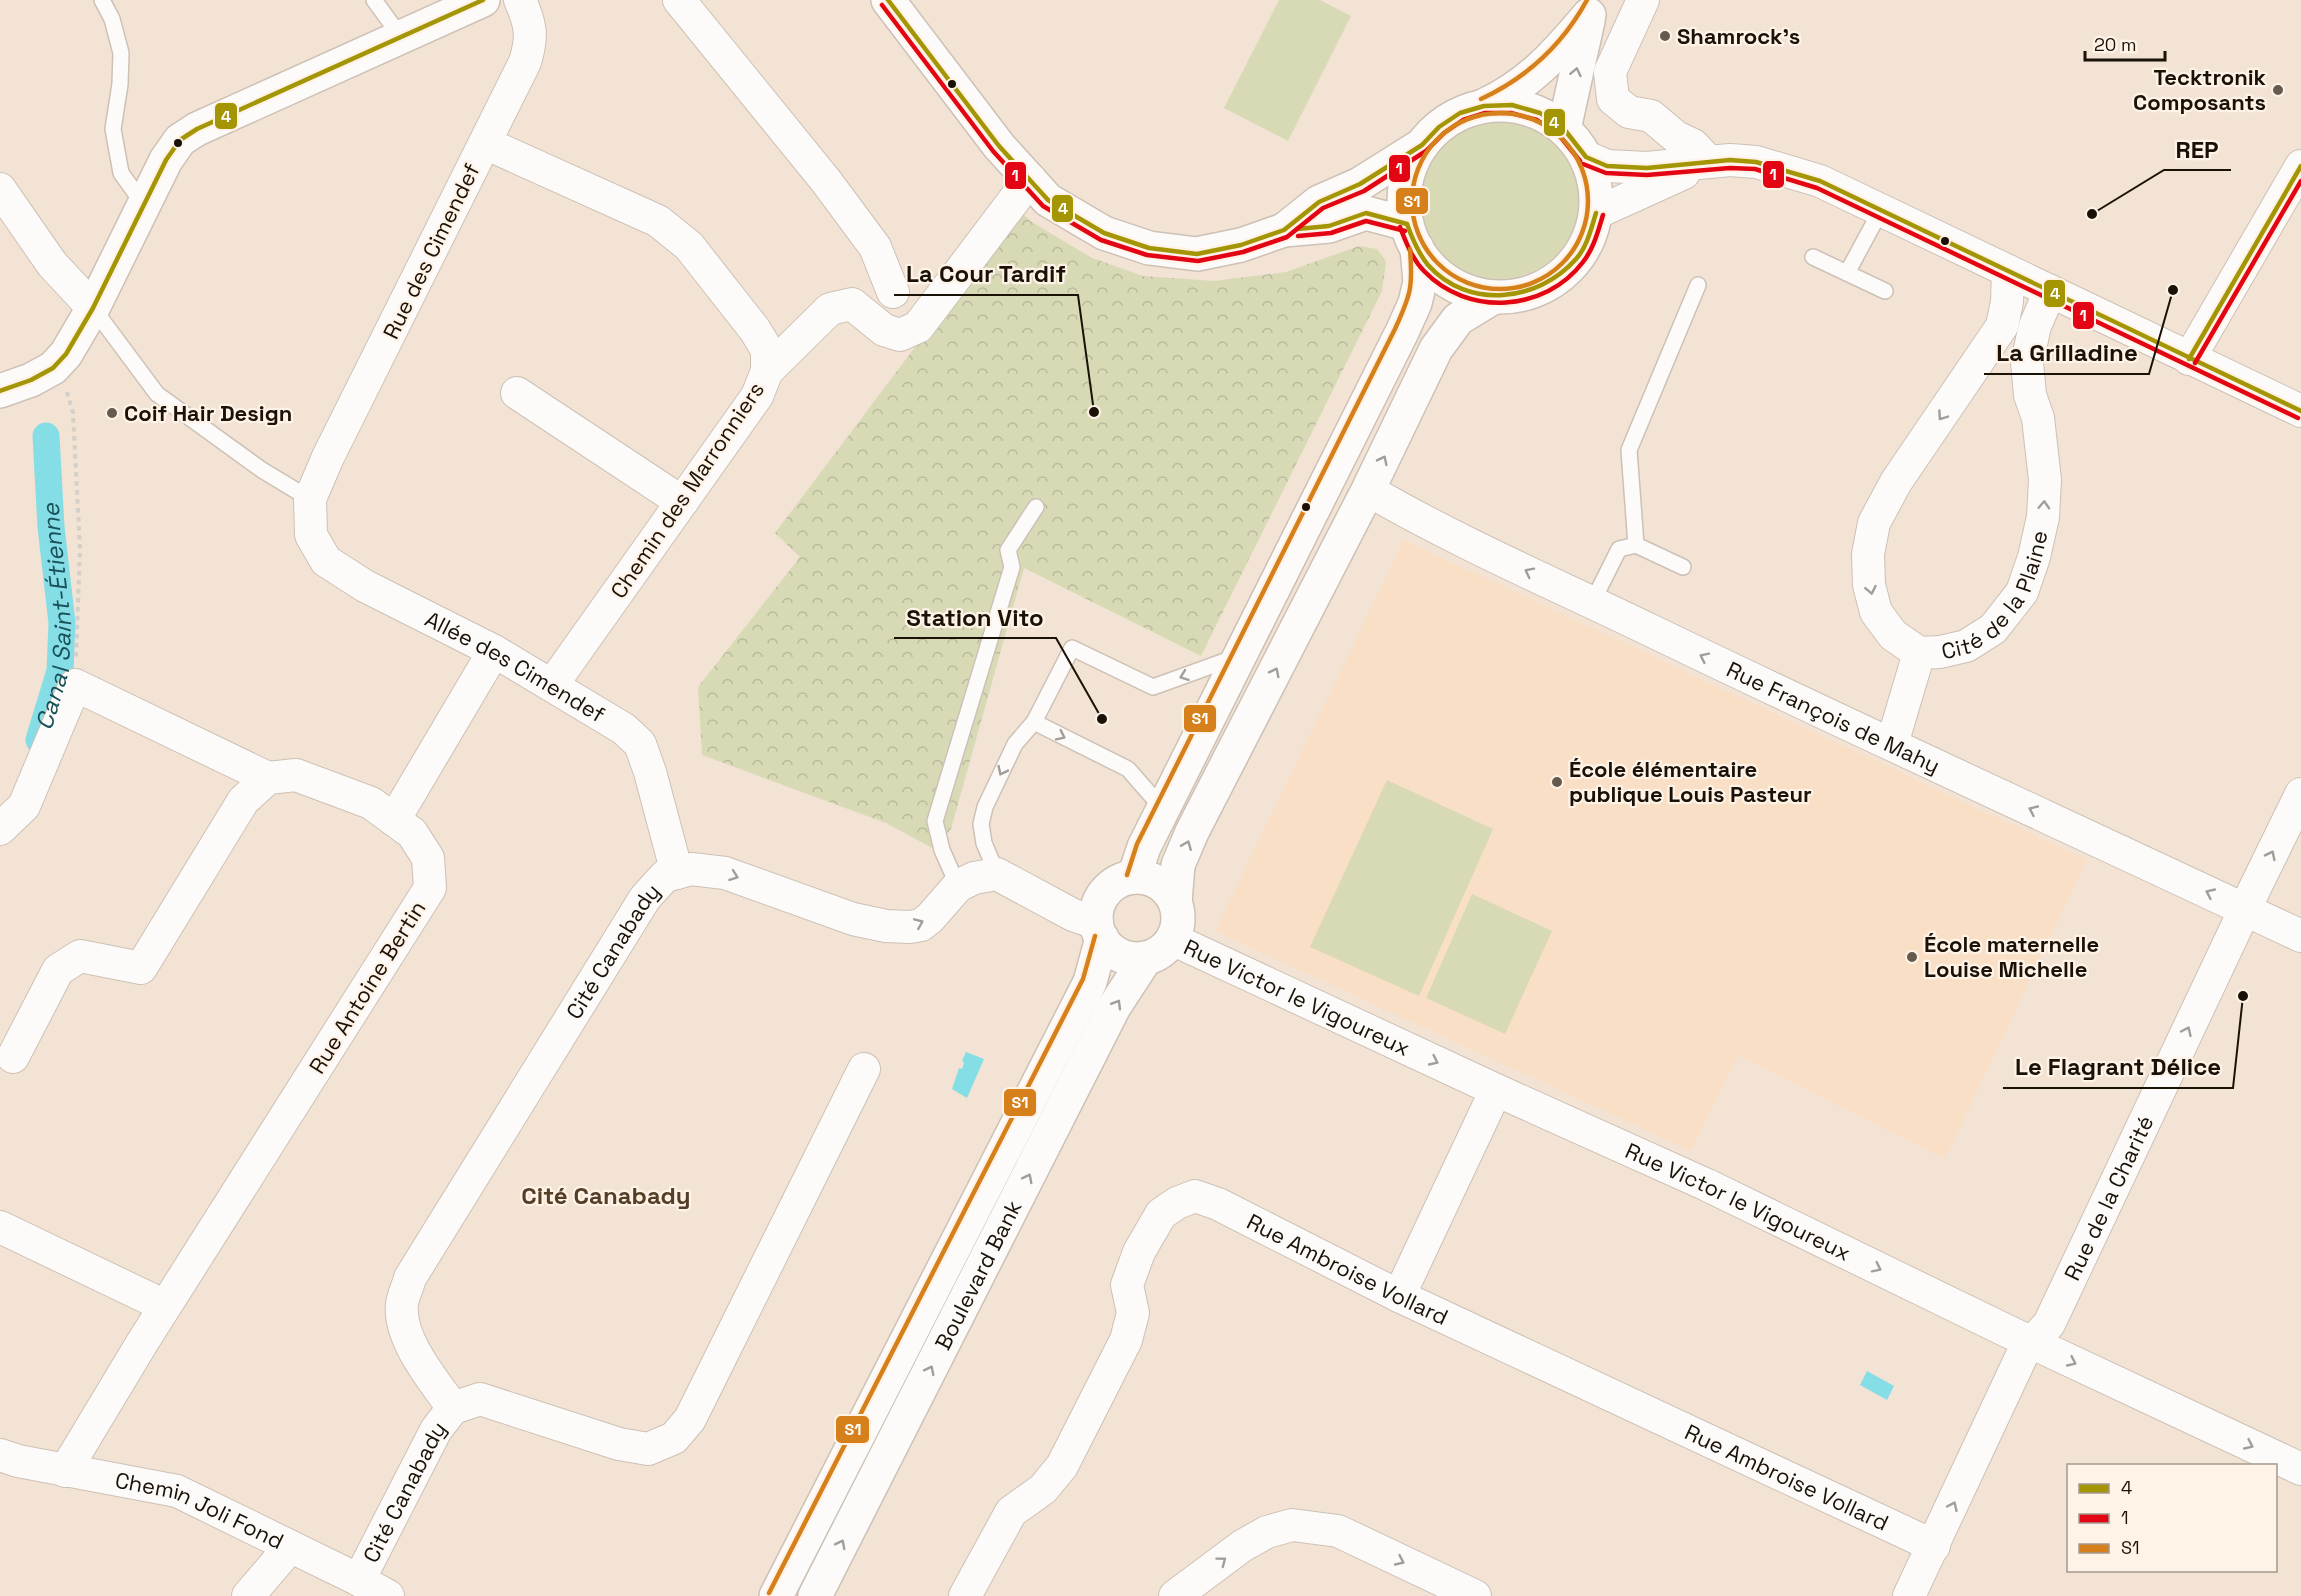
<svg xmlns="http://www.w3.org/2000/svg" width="2301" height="1596" viewBox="0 0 2301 1596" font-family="'Space Grotesk',sans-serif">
  <defs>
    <pattern id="park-crowns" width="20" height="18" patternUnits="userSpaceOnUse" patternTransform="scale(1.5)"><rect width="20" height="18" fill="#d8dab6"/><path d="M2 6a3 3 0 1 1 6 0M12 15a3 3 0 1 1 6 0" fill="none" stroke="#b9ba9b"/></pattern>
  </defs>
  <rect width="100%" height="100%" fill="#f2e3d4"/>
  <polygon fill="#f8dfc5" points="1404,540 2087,860 1945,1159 1738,1055 1691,1151 1215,931"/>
  <g fill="#d8dab6">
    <polygon points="1279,0 1320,0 1351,16 1288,141 1224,108"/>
    <circle cx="1499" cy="198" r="81"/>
    <polygon points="1387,780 1493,829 1419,996 1310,947"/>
    <polygon points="1472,894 1552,931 1505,1034 1426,998"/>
  </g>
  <polygon fill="url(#park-crowns)" points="1019,209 1030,221 1092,258 1143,276 1214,281 1286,272 1359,246 1377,249 1386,261 1382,291 1201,656 1024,568 951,829 934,849 886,823 702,755 698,687 800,557 775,533"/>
  <g fill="#85dde5">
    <polygon points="966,1052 984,1059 967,1098 952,1089 959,1068 962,1069 964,1063 962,1061"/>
    <polygon points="1867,1371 1894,1386 1887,1400 1860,1385"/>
  </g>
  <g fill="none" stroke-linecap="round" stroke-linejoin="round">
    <path stroke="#85dde5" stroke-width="27" id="s1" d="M39,740l21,-69 2,-48 -11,-96 -5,-91"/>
    <g stroke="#cdc1b6" stroke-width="18">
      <g id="service">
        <polyline points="102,0 112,19 121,53 120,84 113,129 121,173 144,205"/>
        <polyline points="374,0 401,37"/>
        <polyline points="1813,257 1885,291"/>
        <polyline points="1847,273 1881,210"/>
        <polyline points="93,308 157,394 262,470 310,499"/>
        <polyline points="1636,545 1683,567"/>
        <polyline points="1592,603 1619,549 1636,545 1629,450 1698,285"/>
        <polyline points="1163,809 1128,769 1034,722 1072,648 1153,687 1236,657"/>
        <polyline points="997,874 984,843 981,824 985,807 1015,744 1034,722"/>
        <polyline points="958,886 942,850 935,821 1012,567 1008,550 1036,507"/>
      </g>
    </g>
    <g stroke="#cdc1b6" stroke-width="34">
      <g id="minor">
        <path id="s2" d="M520,0c11,25 13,36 5,62l-197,395 -18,42 1,36 15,26 39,25 129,65 130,78 16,15 10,28 27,101"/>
        <polyline points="679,0 826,181 875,247 893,292"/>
        <polyline points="1643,0 1610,72 1613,99 1629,112 1651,116 1676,137 1693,145 1709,162"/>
        <polyline points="485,143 658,221 689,246 755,330 767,350 767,371 757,396 552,685"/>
        <polyline points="1586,157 1607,166 1647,168 1730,160 1756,162 1820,181 2301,411"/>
        <polyline points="0,189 52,264 93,308"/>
        <polyline points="1596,213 1684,173"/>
        <path id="s3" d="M2008,271l-1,31 -5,24 -106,156 -22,41 -6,31 1,31 7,27 17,23 26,18 21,-1 26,-6 27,-17 29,-37 12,-35 9,-40 2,-37 -7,-62 -8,-23 -3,-33 8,-36 15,-35"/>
        <polyline points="2189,359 2301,166"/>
        <polyline points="767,371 830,309 852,304 884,330 900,335 918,327 1030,179"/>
        <polyline points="517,393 682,502"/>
        <path id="s4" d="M1368,490c91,53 189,95 284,141 215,104 433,203 649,305"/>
        <polyline points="1892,744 1919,653"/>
        <polyline points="394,820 494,651"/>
        <polyline points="0,829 24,806 75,685 268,778"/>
        <path id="s5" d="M1172,939l324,151 211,95 300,146 294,138"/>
        <polyline points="13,1057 58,970 80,956 141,968 243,801 268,778 296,775 371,803 412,833 428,858 430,888 142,1343 65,1471"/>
        <polyline points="0,1227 165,1306"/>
        <polyline points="1399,1296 1496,1090"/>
        <path id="s6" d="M453,1408c-19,-27 -55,-69 -51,-104 1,-8 6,-18 8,-26l235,-380 20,-22 26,-7 34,4 128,46 33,7 24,1 11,-2 9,-7 28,-32 16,-8 23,-4 76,41 24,8"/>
        <path id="s7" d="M0,1455l18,6 159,30 182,89 29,16"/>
        <path id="s8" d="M359,1580l77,-150 17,-22 27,-9 139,45 29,5 26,-11 16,-19 174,-350"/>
        <polyline points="248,1596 290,1547"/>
        <path id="s9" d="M965,1596l46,-84 32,-23 19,-23 64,-126 7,-27 -6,-28 12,-33 22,-38 16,-11 18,-7 23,8 181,92 535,250"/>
        <polyline points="1175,1596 1242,1546 1267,1532 1292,1525 1338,1531 1475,1596"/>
        <path id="s10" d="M1909,1596l115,-245 25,-27 206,-436 46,-94"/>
      </g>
    </g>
    <g stroke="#cdc1b6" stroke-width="36">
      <polyline id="tertiary" points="0,391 31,380 53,368 66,354 93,308 166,160 180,140 197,129 483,0"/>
    </g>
    <g stroke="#cdc1b6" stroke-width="36">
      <g id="secondary">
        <polyline points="888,0 999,146 1048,200 1104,233 1149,248 1197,254 1241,245 1284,230 1329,226 1366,213 1407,224"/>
        <polyline points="1284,230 1319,202 1360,184 1422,145"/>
      </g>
    </g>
    <g stroke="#cdc1b6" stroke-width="36">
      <g id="primary">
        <path d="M1485,105c45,-21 72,-52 104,-90"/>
        <circle cx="1500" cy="201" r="96"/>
        <polyline points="1564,129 1588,21"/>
        <polyline points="1134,877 1144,847 1402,332 1415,303 1420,282 1417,248"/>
        <circle cx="1137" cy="918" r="41"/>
        <polyline points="1175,902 1178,865 1192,832 1368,490 1436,349 1458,319 1494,297"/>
        <polyline points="776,1596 1090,982 1102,938"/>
        <path id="s11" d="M815,1596l299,-589 32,-49"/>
      </g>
    </g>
    <polyline stroke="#d3cfca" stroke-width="4" stroke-dasharray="4.5 4.5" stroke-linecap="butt" points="67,392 73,413 80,549 76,657"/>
    <use href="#service" stroke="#fdfbf9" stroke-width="15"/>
    <use href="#minor" stroke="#fdfbf9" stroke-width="32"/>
    <use href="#tertiary" stroke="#fdfbf9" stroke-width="33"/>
    <use href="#secondary" stroke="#fdfbf9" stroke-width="33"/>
    <use href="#primary" stroke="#fdfbf9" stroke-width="33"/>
    <g stroke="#fff3e8" stroke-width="9">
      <g id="bus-1">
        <polyline points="888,0 999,146 1048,200 1104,233 1149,248 1197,254 1241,245 1284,230 1319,202 1360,184 1422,145 1439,127 1460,113 1484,106 1512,105 1540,113 1564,129 1586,157 1607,166 1647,168 1730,160 1756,162 1820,181 2301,411"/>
        <path d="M1407,224c5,14 11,29 21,41 40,45 110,37 148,-6 11,-12 15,-30 20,-46"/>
        <polyline points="1297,229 1329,226 1366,213 1407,224"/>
        <polyline points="2189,359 2301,166"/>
        <polyline points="0,391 31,380 53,368 66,354 93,308 166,160 180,140 197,129 483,0"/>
      </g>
    </g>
    <g stroke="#fff3e8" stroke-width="9">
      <g id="bus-2">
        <polyline points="882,5 993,151 1043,206 1101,240 1147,255 1198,261 1243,252 1287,237 1323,208 1364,191 1426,151 1444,133 1463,120 1485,113 1511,113 1537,120 1559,135 1580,161"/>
        <polyline points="1583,164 1606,173 1647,175 1730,168 1755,169 1817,188 2298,418"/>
        <path d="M1400,227c6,15 12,32 24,44 44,46 121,41 159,-9 11,-14 15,-31 20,-47"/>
        <polyline points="1298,236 1331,233 1366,221 1405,231"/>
        <polyline points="2195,363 2301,181"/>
      </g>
    </g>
    <g stroke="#fff3e8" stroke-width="9">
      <g id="bus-3">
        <path d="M1481,99c45,-21 82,-55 106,-99"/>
        <circle cx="1500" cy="201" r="88"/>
        <path d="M1127,875l10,-31 258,-515c16,-35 18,-42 15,-80"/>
        <polyline points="769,1593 1083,979 1095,936"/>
      </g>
    </g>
    <use href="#bus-1" stroke="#a39503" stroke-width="4.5"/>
    <use href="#bus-2" stroke="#e30513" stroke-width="4.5"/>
    <use href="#bus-3" stroke="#d6801b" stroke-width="4.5"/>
  </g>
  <defs><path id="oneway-chevron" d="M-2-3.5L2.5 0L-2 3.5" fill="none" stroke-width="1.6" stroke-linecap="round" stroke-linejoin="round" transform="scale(1.5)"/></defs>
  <g stroke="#a29d98">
    <use href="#oneway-chevron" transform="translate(1576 72) rotate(-78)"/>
    <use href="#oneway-chevron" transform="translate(1942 416) rotate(125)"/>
    <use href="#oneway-chevron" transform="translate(1383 460) rotate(-64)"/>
    <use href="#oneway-chevron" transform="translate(2044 505) rotate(-87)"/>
    <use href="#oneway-chevron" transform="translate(1529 572) rotate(-153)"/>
    <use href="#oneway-chevron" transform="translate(1871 590) rotate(79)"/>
    <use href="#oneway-chevron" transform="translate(1704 657) rotate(-154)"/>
    <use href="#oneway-chevron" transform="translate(1275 672) rotate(-63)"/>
    <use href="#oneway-chevron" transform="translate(1184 676) rotate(160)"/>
    <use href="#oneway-chevron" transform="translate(1061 736) rotate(26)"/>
    <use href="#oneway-chevron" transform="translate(1002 771) rotate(116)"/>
    <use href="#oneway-chevron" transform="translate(2033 810) rotate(-155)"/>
    <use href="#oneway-chevron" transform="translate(1187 845) rotate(-68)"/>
    <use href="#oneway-chevron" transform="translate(2271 855) rotate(-64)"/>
    <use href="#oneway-chevron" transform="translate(734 876) rotate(20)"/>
    <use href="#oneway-chevron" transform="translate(2210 893) rotate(-155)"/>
    <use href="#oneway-chevron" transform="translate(919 923) rotate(-23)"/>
    <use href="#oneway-chevron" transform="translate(1117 1004) rotate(-59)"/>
    <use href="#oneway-chevron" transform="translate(2187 1031) rotate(-65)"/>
    <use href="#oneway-chevron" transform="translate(1434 1061) rotate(25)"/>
    <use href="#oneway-chevron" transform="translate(1028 1178) rotate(-63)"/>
    <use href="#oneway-chevron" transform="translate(1877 1268) rotate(26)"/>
    <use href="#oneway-chevron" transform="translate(2072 1362) rotate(25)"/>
    <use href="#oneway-chevron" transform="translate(930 1370) rotate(-63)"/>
    <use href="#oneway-chevron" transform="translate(2249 1445) rotate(25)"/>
    <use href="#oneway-chevron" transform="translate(1953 1506) rotate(-65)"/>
    <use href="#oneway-chevron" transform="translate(841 1544) rotate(-63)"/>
    <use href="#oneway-chevron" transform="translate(1222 1561) rotate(-37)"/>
    <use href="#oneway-chevron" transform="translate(1400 1561) rotate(25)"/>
  </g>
  <g fill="#665a4f" stroke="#fff3e8" stroke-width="2">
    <circle cx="1665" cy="36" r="6"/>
    <circle cx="2278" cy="90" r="6"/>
    <circle cx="112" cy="413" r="6"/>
    <circle cx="1557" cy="782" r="6"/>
    <circle cx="1912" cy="957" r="6"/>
  </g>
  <g fill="#1a1107" stroke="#fff3e8" stroke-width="2">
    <circle cx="952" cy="84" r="5"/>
    <circle cx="178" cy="143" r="5"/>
    <circle cx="1945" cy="241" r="5"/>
    <circle cx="1306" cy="507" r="5"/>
  </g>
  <g text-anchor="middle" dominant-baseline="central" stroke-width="4.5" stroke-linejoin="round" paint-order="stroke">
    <g font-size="22" font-weight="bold" fill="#1a1107" stroke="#fff3e8" text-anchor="start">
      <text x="1677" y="36">Shamrock's</text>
      <text x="2266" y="77" text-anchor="end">Tecktronik<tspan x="2266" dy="25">Composants</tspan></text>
      <text x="124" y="413">Coif Hair Design</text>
      <text x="1569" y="769">École élémentaire<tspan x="1569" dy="25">publique Louis Pasteur</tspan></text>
      <text x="1924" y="944">École maternelle<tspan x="1924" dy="25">Louise Michelle</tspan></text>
    </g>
    <g font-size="22" fill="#1a1107" stroke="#fff3e8">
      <text transform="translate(431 251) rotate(-64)">Rue des Cimendef</text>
      <text transform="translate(687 490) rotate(-56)">Chemin des Marronniers</text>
      <text stroke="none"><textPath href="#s3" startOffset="548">Cité de la Plaine</textPath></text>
      <text stroke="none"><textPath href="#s2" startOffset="834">Allée des Cimendef</textPath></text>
      <text stroke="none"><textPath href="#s4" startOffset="518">Rue François de Mahy</textPath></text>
      <text stroke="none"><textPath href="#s6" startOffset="530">Cité Canabady</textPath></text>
      <text transform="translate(367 987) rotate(-58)">Rue Antoine Bertin</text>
      <text stroke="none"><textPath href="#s5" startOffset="138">Rue Victor le Vigoureux</textPath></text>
      <text stroke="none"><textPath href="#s10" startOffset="447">Rue de la Charité</textPath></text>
      <text stroke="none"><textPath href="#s5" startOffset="624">Rue Victor le Vigoureux</textPath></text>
      <text stroke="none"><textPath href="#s9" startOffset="650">Rue Ambroise Vollard</textPath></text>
      <text stroke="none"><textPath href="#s11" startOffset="360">Boulevard Bank</textPath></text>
      <text stroke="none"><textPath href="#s9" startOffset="1136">Rue Ambroise Vollard</textPath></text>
      <text stroke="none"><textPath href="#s8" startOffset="99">Cité Canabady</textPath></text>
      <text stroke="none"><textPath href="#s7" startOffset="208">Chemin Joli Fond</textPath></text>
    </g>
    <g font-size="24" font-style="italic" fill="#185158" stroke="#fff3e8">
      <text stroke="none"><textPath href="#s1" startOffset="126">Canal Saint-Étienne</textPath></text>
    </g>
    <g font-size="24" font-weight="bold" fill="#543e26" stroke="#fff3e8">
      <text x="606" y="1195">Cité Canabady</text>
    </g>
  </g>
  <path fill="none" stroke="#1a1107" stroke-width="2" d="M2092 214L2164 170H2231M1094 412L1078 295H894M2173 290L2149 374H1984M1102 719L1056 638H894M2243 996L2233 1088H2003"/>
  <g fill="#1a1107" stroke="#fff3e8" stroke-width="2">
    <circle cx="2092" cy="214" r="6"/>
    <circle cx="1094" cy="412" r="6"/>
    <circle cx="2173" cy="290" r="6"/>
    <circle cx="1102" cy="719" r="6"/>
    <circle cx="2243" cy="996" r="6"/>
  </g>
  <g font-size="24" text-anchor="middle" font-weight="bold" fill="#1a1107" stroke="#fff3e8" stroke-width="4.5" stroke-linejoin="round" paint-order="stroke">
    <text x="2197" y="158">REP</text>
    <text x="986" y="282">La Cour Tardif</text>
    <text x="2067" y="361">La Grilladine</text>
    <text x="975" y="626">Station Vito</text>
    <text x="2118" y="1075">Le Flagrant Délice</text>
  </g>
  <g stroke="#fff3e8" stroke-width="2">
    <rect x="214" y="102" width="24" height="28" rx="6" fill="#a39503"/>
    <rect x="1543" y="108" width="23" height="29" rx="6" fill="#a39503"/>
    <rect x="1388" y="154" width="23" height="29" rx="6" fill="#e30513"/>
    <rect x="1762" y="160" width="23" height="29" rx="6" fill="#e30513"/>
    <rect x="1004" y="161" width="23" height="29" rx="6" fill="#e30513"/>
    <rect x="1395" y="187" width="34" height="28" rx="6" fill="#d6801b"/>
    <rect x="1051" y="194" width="23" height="29" rx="6" fill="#a39503"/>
    <rect x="2043" y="279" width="23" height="29" rx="6" fill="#a39503"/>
    <rect x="2072" y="301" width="23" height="29" rx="6" fill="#e30513"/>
    <rect x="1183" y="704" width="34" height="29" rx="6" fill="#d6801b"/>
    <rect x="1003" y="1088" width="34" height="29" rx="6" fill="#d6801b"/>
    <rect x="835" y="1415" width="35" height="29" rx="6" fill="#d6801b"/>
  </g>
  <g font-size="16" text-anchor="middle" font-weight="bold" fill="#fff">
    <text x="226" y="122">4</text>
    <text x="1554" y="128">4</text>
    <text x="1399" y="174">1</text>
    <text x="1773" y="180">1</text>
    <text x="1015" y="181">1</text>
    <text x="1412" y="207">S1</text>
    <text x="1063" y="214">4</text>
    <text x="2055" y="299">4</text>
    <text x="2083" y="321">1</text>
    <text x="1200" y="724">S1</text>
    <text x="1020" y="1108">S1</text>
    <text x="853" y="1435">S1</text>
  </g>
  <rect x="2067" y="1464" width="210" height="108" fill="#fff3e8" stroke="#a3998e" stroke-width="1.5"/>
  <rect x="2079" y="1484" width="30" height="9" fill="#a39503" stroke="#a3998e" stroke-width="1.5"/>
  <text x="2121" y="1494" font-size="18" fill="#1a1107">4</text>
  <rect x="2079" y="1514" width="30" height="9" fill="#e30513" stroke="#a3998e" stroke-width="1.5"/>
  <text x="2121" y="1524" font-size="18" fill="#1a1107">1</text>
  <rect x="2079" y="1544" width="30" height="9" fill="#d6801b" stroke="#a3998e" stroke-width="1.5"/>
  <text x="2121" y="1554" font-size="18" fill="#1a1107">S1</text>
  <path d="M2085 51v9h80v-9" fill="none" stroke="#1a1107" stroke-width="3"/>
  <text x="2094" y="51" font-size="18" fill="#1a1107" stroke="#fff3e8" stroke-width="4.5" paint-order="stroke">20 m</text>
</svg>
